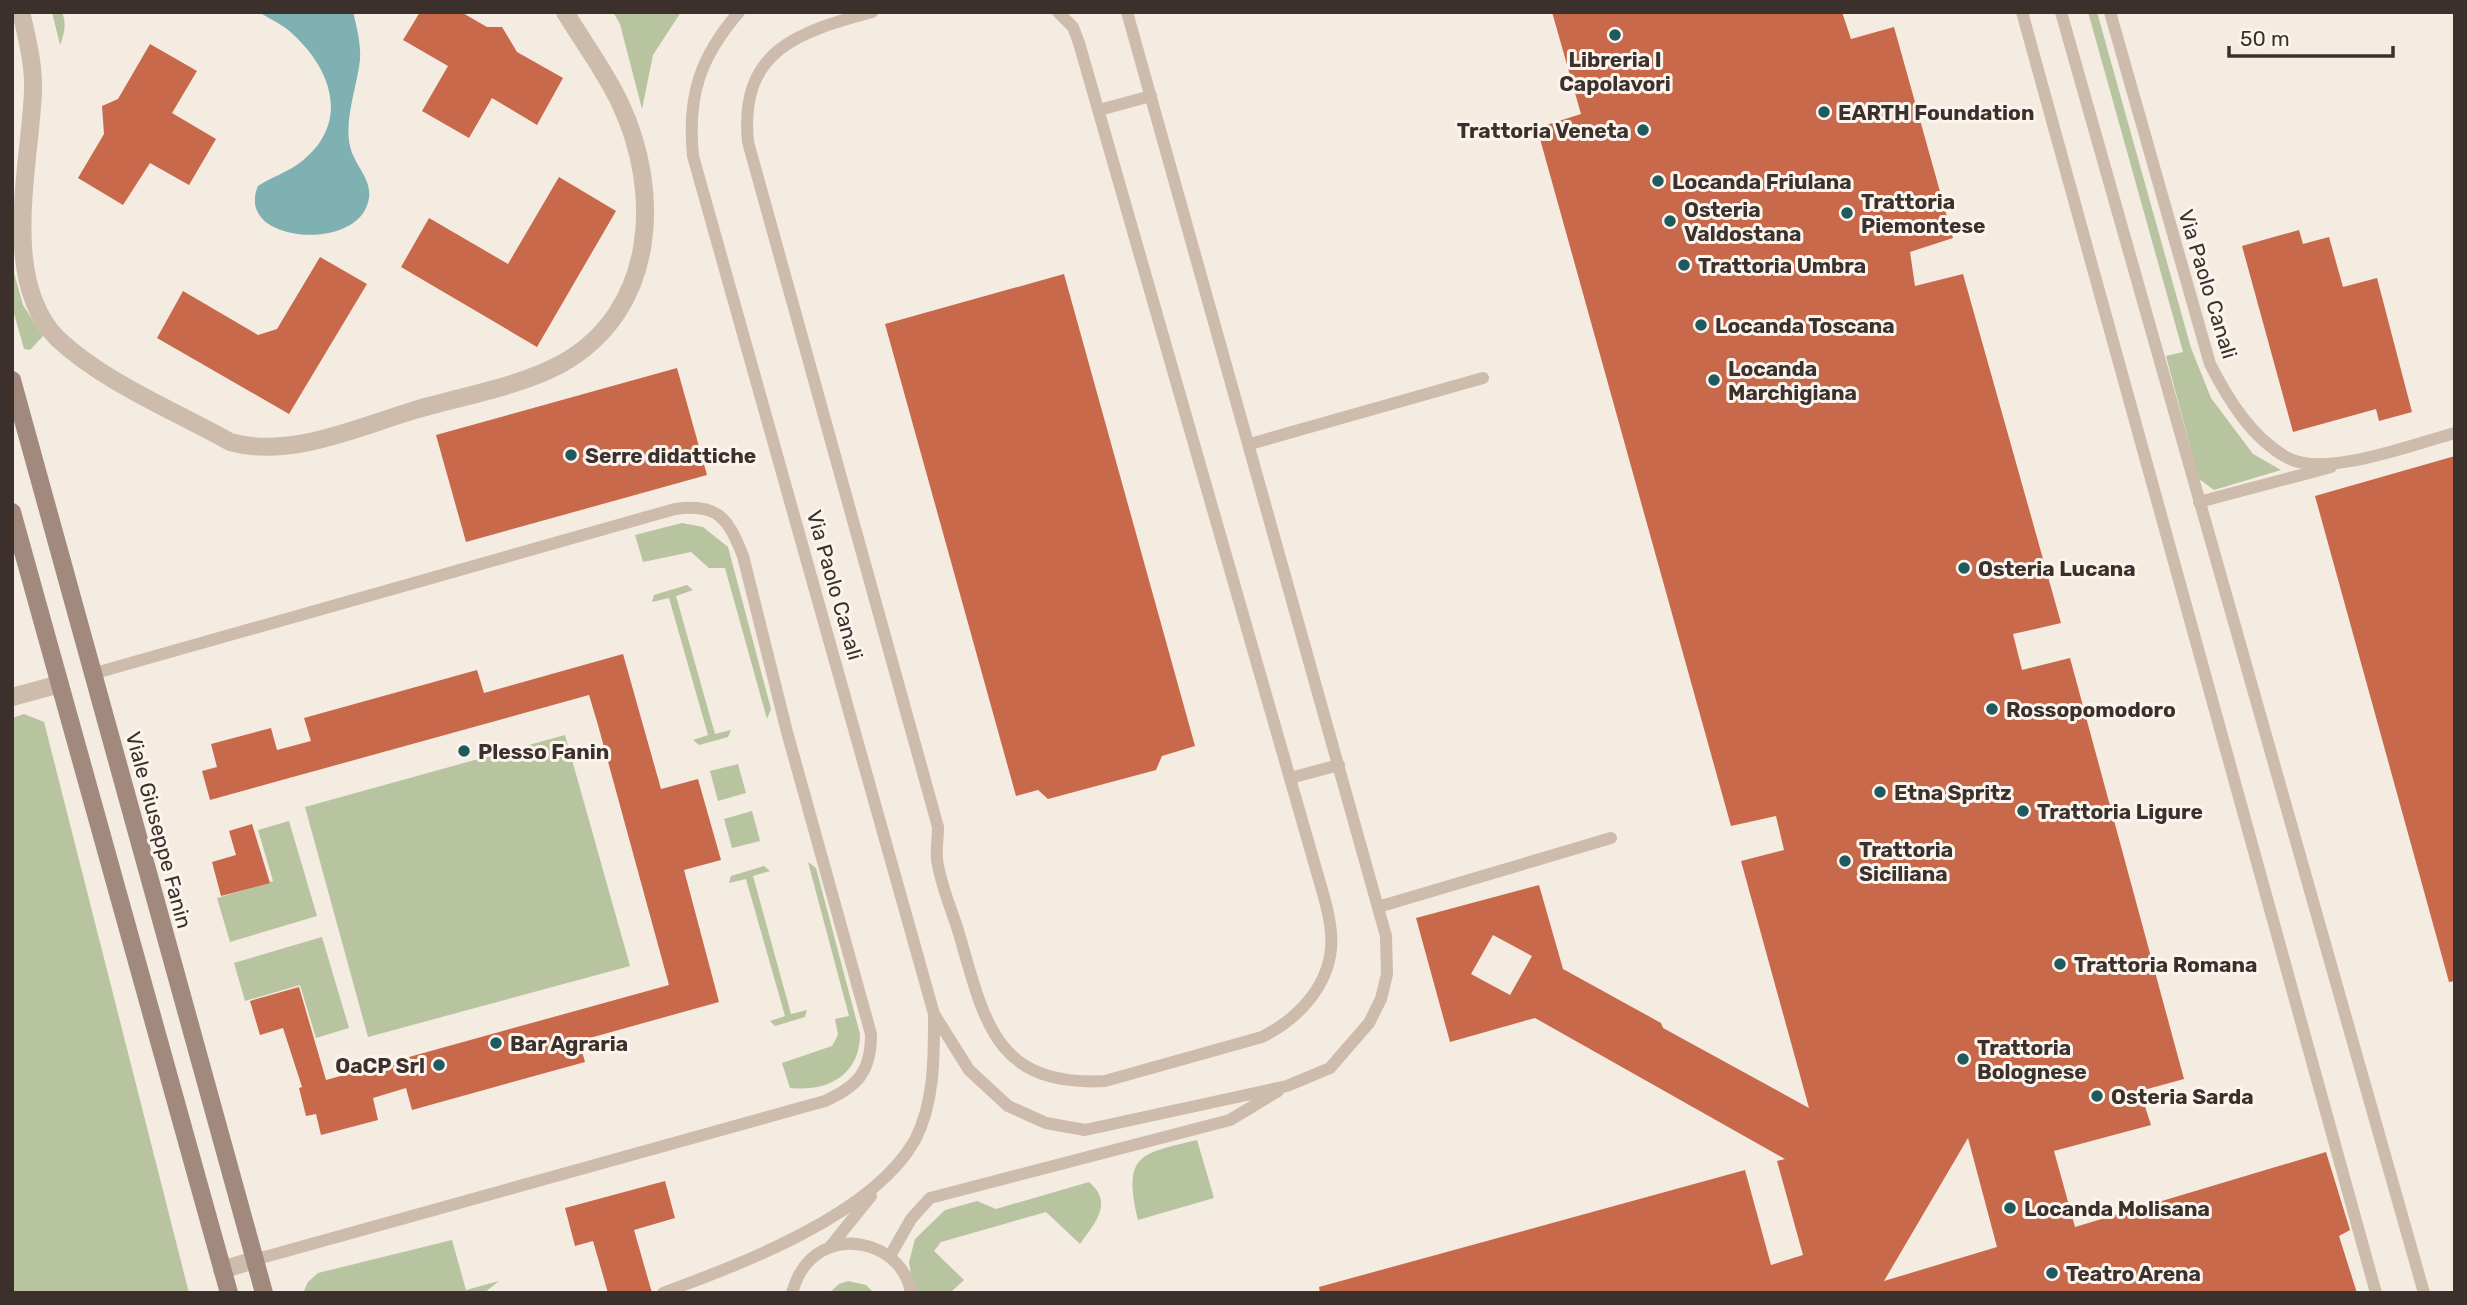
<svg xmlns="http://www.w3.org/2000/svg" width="2467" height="1305" viewBox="0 0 2467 1305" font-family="Rubik,sans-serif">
  <rect width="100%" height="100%" fill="#f4ebe1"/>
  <g fill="#b8c4a0">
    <path d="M52,12h10c5,12 2,22 -2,33z"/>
    <polygon points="613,12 681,12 653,55 642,109 620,24"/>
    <polygon points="2088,12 2097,12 2191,348 2211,398 2253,454 2281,470 2214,490 2199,479 2166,356 2183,352"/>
    <polygon points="12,266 23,305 43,336 30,350 24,349 12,306"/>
    <polygon points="682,523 703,527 728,547 771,709 767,719 725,568 709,568 691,552 643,562 635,535"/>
    <polygon points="687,585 693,590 676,596 715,734 731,730 728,737 699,745 693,740 708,735 669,598 652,602 654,595"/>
    <polygon points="24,714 44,722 189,1293 12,1293 12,718"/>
    <polygon points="565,735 630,966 368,1037 305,807"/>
    <polygon points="738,764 746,793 718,801 710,771"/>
    <polygon points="752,811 760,841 732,848 724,819"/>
    <polygon points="289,821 317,916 230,942 217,898 273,881 258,830"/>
    <path d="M808,862l8,6 44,166c0,41 -32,58 -70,54l-8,-25 50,-17 6,-11 -3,-16 14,-3z"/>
    <polygon points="764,866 770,871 753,876 791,1014 807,1010 805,1017 775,1026 770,1021 785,1016 746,879 729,883 731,876"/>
    <polygon points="322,937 349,1028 316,1038 300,985 245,1001 234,963"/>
    <path d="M1197,1140l17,58 -76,22c-15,-66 1,-66 59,-80z"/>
    <path d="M1089,1182c25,21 6,41 -9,62l-34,-32 -105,30 -7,9 30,29 -14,13h-36l-5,-31 6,-23 30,-29 32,-9 19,8z"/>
    <polygon points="452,1240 466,1290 499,1281 484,1293 303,1293 308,1282 318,1273"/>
    <polygon points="848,1281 866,1285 874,1293 829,1293 839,1284"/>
  </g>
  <path fill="#7fb0b2" d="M259,12h94c4,16 8,32 7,48 -3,26 -16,60 -10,86 5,23 29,37 15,64 -22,41 -130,30 -107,-24 14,-9 30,-14 43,-24 52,-41 29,-97 -14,-133 -8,-6 -19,-11 -28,-17z"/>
  <g fill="#c8694b" fill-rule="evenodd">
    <polygon points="420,12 461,12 487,27 502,27 517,52 563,78 537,125 492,98 469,138 422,111 448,66 403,40"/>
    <path d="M1552,12h290l9,27 43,-12 59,211 -43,14 5,34 48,-12 98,349 -48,11 9,36 48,-12 114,421 -44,12 11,34 -97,26 21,76 251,-75 24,78 -11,6 18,57h-1037l-1,-6 426,-117 26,95 32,-10 -26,-94 8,-2 -250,-141 -85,24 -34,-124 123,-33 24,84 98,54 2,5 146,80 -68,-247 43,-11 -8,-34 -45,10 -194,-698 44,-14zM1493,935l39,21 -22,39 -39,-21zM1968,1138l29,109 -113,34z"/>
    <polygon points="150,44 197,71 172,113 216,139 189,185 150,163 123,205 78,178 104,134 102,106 118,99"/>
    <polygon points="559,177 616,211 537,347 401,267 429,218 508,264"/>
    <polygon points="2299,230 2303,244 2329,237 2343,287 2377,278 2412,412 2379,421 2376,409 2293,432 2242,246"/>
    <polygon points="320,257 367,284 289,414 157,338 183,291 258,335 277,329"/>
    <polygon points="1064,274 1195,746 1162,756 1156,770 1048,799 1038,790 1016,796 885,324"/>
    <polygon points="677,368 707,475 466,542 436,435"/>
    <polygon points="2455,456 2455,981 2449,982 2315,496"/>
    <polygon points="623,654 661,789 698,779 721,860 684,870 719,1002 579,1041 585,1062 412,1110 406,1088 373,1098 378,1120 321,1135 316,1114 306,1116 299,1088 302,1087 283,1028 260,1035 250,1001 299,987 326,1080 669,985 598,725 589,695 210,800 202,771 217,767 211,744 271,728 277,750 311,741 304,718 477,670 484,693"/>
    <polygon points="252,824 270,883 221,896 212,862 236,855 229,831"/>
    <polygon points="665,1181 675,1218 634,1230 652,1293 608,1293 593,1241 575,1246 565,1208"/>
  </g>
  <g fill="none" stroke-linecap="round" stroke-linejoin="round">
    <g stroke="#cdbbac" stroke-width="12">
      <path d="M872,12c-74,20 -133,38 -124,130l190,685c0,11 -2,22 -1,32 3,26 16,53 23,78 25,87 37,150 145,144l157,-44c34,-17 65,-48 69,-88 2,-21 -5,-46 -11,-66l-241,-840 -6,-16 -15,-15"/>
      <polyline points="2022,12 2376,1293"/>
      <polyline points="2061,12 2424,1293"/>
      <path d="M2110,12l100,352c18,35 42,75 78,94 38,20 126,-14 167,-25"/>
      <polyline points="1099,110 1151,96"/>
      <polyline points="1250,444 1483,378"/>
      <polyline points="2199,502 2331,467"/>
      <path d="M92,674l583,-165c43,-6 53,9 68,47l44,176 84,302c0,38 -13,52 -46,67l-571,159"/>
      <polyline points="1290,778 1339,765"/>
      <polyline points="1378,907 1611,838"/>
      <polyline points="934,1014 969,1070 1008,1106 1046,1123 1085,1130 1287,1086 1330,1068 1369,1023 1381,999 1387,974 1386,936 1127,12"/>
      <polyline points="830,1247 871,1196"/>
      <polyline points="890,1256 911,1219 930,1198 1230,1120 1278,1091"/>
      <path d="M663,1293c78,-29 210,-78 252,-153 20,-38 19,-85 19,-126l-241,-858c-6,-60 7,-99 46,-144"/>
      <path d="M792,1293c4,-13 8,-23 18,-33 33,-33 94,-13 101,33"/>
    </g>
    <g stroke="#cdbbac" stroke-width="18">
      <path d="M21,12c6,26 13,53 12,79 -3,75 -33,188 24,247 46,44 118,73 173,104 60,17 128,-15 185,-32 48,-14 103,-23 146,-46 96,-53 101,-172 59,-261 -15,-32 -37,-61 -55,-91"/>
      <polyline points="12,697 60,684"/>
      <polyline points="222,1270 254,1260"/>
    </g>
    <g stroke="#a18a7d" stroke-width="18">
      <polyline points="12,380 264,1293"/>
      <polyline points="12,512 229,1293"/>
    </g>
  </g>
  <g fill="#1f5a5e" stroke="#fbf5ee" stroke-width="2.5">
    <circle cx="1615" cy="35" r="7"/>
    <circle cx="1824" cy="112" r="7"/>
    <circle cx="1643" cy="130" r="7"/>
    <circle cx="1658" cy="181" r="7"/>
    <circle cx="1847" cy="213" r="7"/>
    <circle cx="1670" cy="221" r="7"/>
    <circle cx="1684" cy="265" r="7"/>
    <circle cx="1701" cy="325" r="7"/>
    <circle cx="1714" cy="380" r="7"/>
    <circle cx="571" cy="455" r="7"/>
    <circle cx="1964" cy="568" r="7"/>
    <circle cx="1992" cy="709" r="7"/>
    <circle cx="464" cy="751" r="7"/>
    <circle cx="1880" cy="792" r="7"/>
    <circle cx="2023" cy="811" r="7"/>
    <circle cx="1845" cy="861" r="7"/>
    <circle cx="2060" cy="964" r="7"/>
    <circle cx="496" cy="1043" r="7"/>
    <circle cx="1963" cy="1059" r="7"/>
    <circle cx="439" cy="1065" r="7"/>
    <circle cx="2097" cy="1096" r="7"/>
    <circle cx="2010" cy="1208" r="7"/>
    <circle cx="2052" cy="1273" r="7"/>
  </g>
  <g text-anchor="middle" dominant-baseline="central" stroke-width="6" stroke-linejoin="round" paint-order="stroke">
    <g font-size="21" font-weight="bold" fill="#3b302b" stroke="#fbf5ee" text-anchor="start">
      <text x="1615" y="59" text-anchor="middle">Libreria I<tspan x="1615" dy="24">Capolavori</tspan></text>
      <text x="1838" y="112">EARTH Foundation</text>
      <text x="1629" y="130" text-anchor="end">Trattoria Veneta</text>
      <text x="1672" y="181">Locanda Friulana</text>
      <text x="1861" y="201">Trattoria<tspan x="1861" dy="24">Piemontese</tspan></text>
      <text x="1684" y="209">Osteria<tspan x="1684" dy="24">Valdostana</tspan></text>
      <text x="1698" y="265">Trattoria Umbra</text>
      <text x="1715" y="325">Locanda Toscana</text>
      <text x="1728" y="368">Locanda<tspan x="1728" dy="24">Marchigiana</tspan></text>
      <text x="585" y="455">Serre didattiche</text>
      <text x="1978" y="568">Osteria Lucana</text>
      <text x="2006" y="709">Rossopomodoro</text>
      <text x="478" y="751">Plesso Fanin</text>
      <text x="1894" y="792">Etna Spritz</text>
      <text x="2037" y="811">Trattoria Ligure</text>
      <text x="1859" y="849">Trattoria<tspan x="1859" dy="24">Siciliana</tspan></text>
      <text x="2074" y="964">Trattoria Romana</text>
      <text x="510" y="1043">Bar Agraria</text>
      <text x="1977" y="1047">Trattoria<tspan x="1977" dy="24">Bolognese</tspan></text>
      <text x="425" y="1065" text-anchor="end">OaCP Srl</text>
      <text x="2111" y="1096">Osteria Sarda</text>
      <text x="2024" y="1208">Locanda Molisana</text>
      <text x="2066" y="1273">Teatro Arena</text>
    </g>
    <g font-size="21" fill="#3b302b" stroke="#fbf5ee">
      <text transform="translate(2208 284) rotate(73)">Via Paolo Canali</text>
      <text transform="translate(835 585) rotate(74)">Via Paolo Canali</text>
      <text transform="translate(159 830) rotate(75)">Viale Giuseppe Fanin</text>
    </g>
  </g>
  <rect width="2467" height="1305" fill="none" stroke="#3b302b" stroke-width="28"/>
  <path d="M2229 46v10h164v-10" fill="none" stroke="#3b302b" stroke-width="3.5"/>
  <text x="2240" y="46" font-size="21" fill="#3b302b" stroke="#fbf5ee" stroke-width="5" paint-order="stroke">50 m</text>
</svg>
